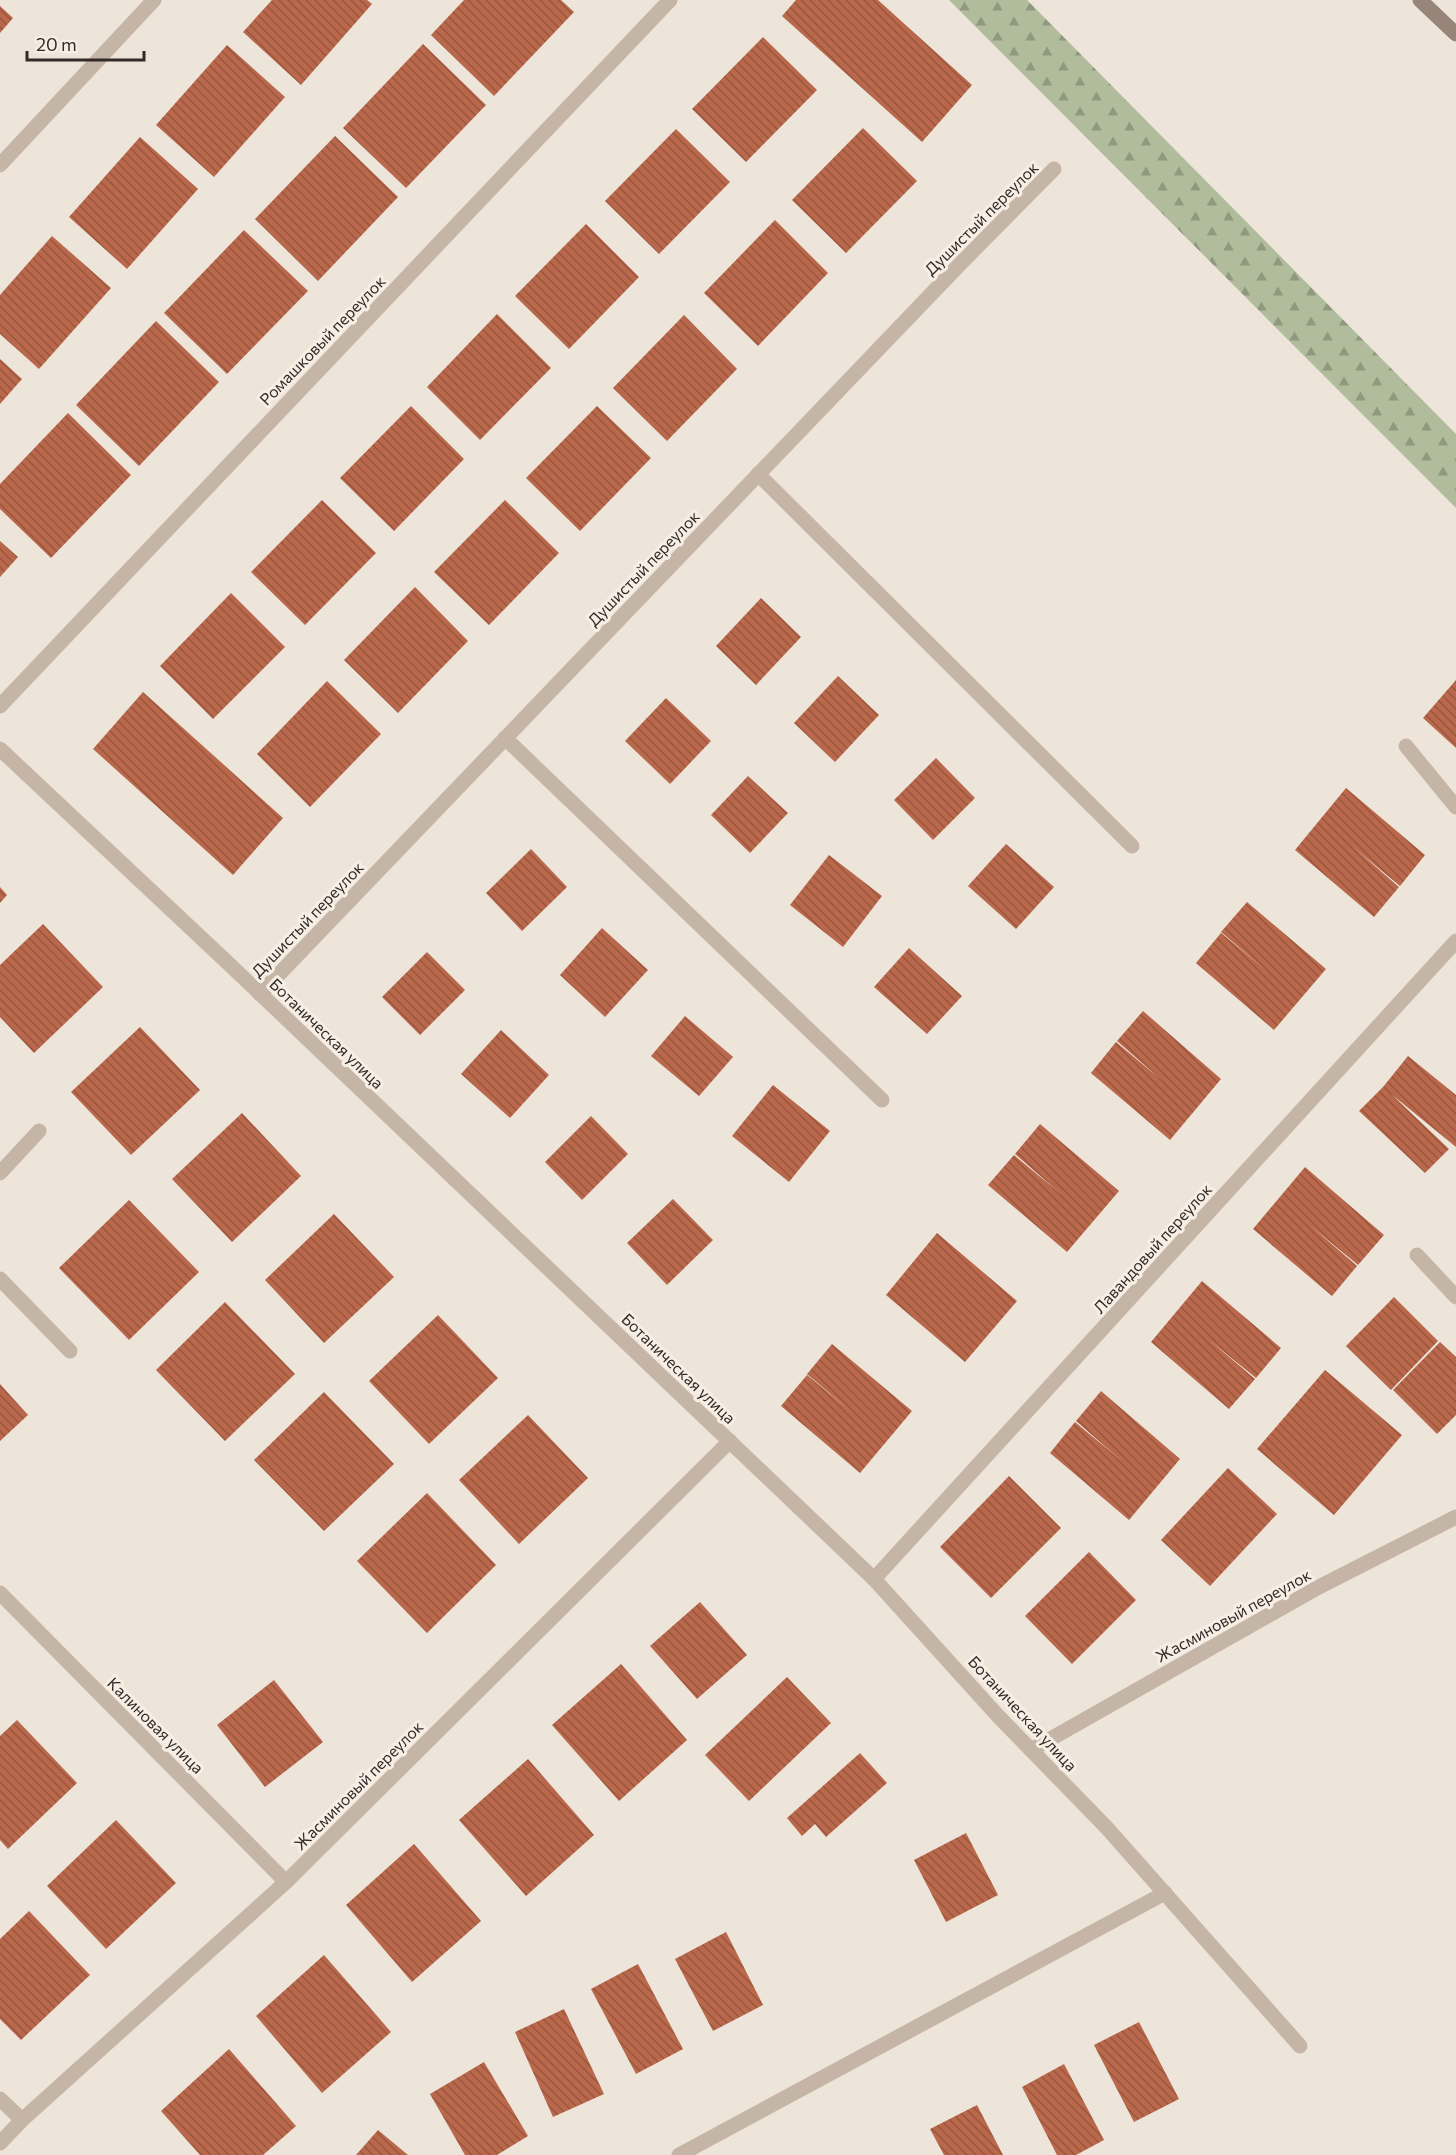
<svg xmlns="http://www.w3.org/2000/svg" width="1456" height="2155" viewBox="0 0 1456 2155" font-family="Commissioner,sans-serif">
  <defs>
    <pattern id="forest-firs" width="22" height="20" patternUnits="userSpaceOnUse" patternTransform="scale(1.5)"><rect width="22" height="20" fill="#b0bc9b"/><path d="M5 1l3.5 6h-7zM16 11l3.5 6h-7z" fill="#90997e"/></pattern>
    <pattern id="building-back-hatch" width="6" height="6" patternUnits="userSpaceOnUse" patternTransform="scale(1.5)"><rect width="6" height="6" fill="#ba684c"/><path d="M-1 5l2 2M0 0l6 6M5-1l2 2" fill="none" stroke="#98563f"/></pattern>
  </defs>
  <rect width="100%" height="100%" fill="#eee5da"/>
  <polygon fill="url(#forest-firs)" points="949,0 1027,0 1456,434 1456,508"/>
  <g fill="url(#building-back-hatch)">
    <polygon points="272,0 367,0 372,4 301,85 243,32"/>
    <polygon points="464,0 561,0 574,12 494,96 431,35"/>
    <polygon points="796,0 878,0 972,85 922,142 782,16"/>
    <polygon points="0,6 13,18 0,33"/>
    <polygon points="763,37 817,90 746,162 692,109"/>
    <polygon points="423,44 486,105 406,188 343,128"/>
    <polygon points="227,45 285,97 214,177 156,125"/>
    <polygon points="863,128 917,181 846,253 792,200"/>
    <polygon points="676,129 730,182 659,254 605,201"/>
    <polygon points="335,136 398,197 318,281 255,219"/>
    <polygon points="140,137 198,189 127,269 69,217"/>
    <polygon points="775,220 828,273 758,346 704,293"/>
    <polygon points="586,224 639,277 569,349 515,296"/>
    <polygon points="244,230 308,291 227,374 164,313"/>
    <polygon points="52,236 111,288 39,369 0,334 0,295"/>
    <polygon points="497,314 551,368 480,440 427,387"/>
    <polygon points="684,315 737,369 667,441 613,388"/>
    <polygon points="156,321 219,382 139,466 76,405"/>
    <polygon points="0,359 22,379 0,404"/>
    <polygon points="411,406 464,459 394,531 340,478"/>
    <polygon points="597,406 651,458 580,531 526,478"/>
    <polygon points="68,413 131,475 51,558 0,509 0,484"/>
    <polygon points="322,500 376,553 305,625 251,572"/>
    <polygon points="505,500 559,553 489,625 434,572"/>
    <polygon points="0,541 18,557 0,577"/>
    <polygon points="415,587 468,641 398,713 344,660"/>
    <polygon points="231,593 285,647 213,719 160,666"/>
    <polygon points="761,598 801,637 756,685 716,646"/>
    <polygon points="838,676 879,715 835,762 794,723"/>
    <polygon points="1456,680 1456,748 1423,718"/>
    <polygon points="327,681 381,734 310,807 257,754"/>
    <polygon points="143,692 283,818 233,875 93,749"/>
    <polygon points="666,698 711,741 670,784 625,741"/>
    <polygon points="936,758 975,798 933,840 894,800"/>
    <polygon points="748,776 788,813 750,853 711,815"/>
    <polygon points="1346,788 1425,855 1400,886 1352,846 1399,887 1374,917 1295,850"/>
    <polygon points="1006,844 1054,887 1016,929 968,886"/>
    <polygon points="531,849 567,887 522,931 486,893"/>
    <polygon points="829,855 882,896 843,947 790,905"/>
    <polygon points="0,887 7,895 0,903"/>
    <polygon points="1247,902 1326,969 1274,1030 1196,963 1221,933 1268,972 1221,932"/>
    <polygon points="43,924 103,987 34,1053 0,1017 0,965"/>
    <polygon points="602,928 648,970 605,1017 560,975"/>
    <polygon points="909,948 962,996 927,1034 874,987"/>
    <polygon points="427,952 465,990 420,1035 382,997"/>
    <polygon points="1143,1011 1221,1079 1170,1140 1091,1073 1116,1042 1164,1082 1117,1041"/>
    <polygon points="685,1016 733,1057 699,1096 651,1056"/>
    <polygon points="140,1027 200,1090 131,1155 71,1092"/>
    <polygon points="501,1030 549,1075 510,1118 461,1074"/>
    <polygon points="1408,1056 1456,1095 1456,1147 1391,1094 1449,1149 1425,1173 1359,1111 1383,1087"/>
    <polygon points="773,1085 830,1131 789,1182 732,1136"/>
    <polygon points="242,1113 301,1176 232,1242 172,1179"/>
    <polygon points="591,1116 628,1154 582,1200 545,1162"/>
    <polygon points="1040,1124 1119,1191 1067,1252 988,1185 1014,1155 1062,1195 1015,1154"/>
    <polygon points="1305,1167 1384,1235 1358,1265 1311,1226 1357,1266 1332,1296 1253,1229"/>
    <polygon points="673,1199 713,1240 667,1285 627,1243"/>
    <polygon points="129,1200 199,1272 129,1340 59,1268"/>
    <polygon points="334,1214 394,1277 324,1343 265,1280"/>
    <polygon points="937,1233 1017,1301 965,1362 886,1295"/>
    <polygon points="1202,1281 1281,1348 1256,1378 1208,1339 1255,1379 1229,1409 1151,1342"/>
    <polygon points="1394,1297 1438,1341 1391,1390 1346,1346"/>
    <polygon points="225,1302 295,1374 225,1441 156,1370"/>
    <polygon points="438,1315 498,1378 429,1444 369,1381"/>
    <polygon points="1440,1342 1456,1357 1456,1415 1437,1434 1393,1390"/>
    <polygon points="832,1344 912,1411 860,1473 781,1406 807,1375 854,1414 807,1374"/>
    <polygon points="1325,1370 1402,1435 1334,1515 1257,1449"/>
    <polygon points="0,1384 28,1415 0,1441"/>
    <polygon points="1101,1391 1180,1459 1129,1520 1050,1453 1075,1422 1123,1462 1076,1421"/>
    <polygon points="324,1392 394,1464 324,1531 254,1460"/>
    <polygon points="528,1415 588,1478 519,1544 459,1480"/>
    <polygon points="1228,1468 1277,1514 1210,1586 1161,1540"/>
    <polygon points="1009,1476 1061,1528 991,1598 940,1547"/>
    <polygon points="427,1493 496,1565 427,1633 357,1561"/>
    <polygon points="1089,1552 1136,1600 1072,1664 1025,1616"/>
    <polygon points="700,1602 747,1655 697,1699 650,1646"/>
    <polygon points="621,1664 687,1740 619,1801 552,1725"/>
    <polygon points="787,1677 831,1723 749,1801 705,1755"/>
    <polygon points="274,1680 323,1742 265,1787 217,1725"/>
    <polygon points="17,1720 77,1783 8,1849 0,1840 0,1736"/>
    <polygon points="860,1753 887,1783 826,1837 815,1824 802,1836 787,1818"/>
    <polygon points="528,1759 594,1835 526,1896 459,1820"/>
    <polygon points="116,1820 176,1883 106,1949 47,1886"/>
    <polygon points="966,1833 998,1895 946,1922 914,1860"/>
    <polygon points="414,1844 481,1921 412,1982 346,1905"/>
    <polygon points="29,1911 90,1975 21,2040 0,2019 0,1939"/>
    <polygon points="726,1932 763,2005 713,2031 675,1959"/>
    <polygon points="324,1955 391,2032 322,2093 256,2016"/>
    <polygon points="638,1964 683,2049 636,2074 591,1989"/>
    <polygon points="564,2009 604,2094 553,2117 515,2032"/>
    <polygon points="1139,2022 1179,2099 1134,2122 1094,2045"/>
    <polygon points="229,2049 296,2126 263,2155 200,2155 161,2111"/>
    <polygon points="484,2062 528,2136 497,2155 465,2155 430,2094"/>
    <polygon points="1064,2064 1104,2140 1076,2155 1057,2155 1022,2087"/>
    <polygon points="977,2105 1003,2155 944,2155 930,2129"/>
    <polygon points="378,2130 408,2155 356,2155"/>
  </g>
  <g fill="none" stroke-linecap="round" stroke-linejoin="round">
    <g stroke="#c5b5a7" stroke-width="15">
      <polyline points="758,474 1132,846"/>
      <polyline points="505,738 882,1100"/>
      <polyline points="1406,746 1456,807"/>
      <polyline points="1417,1255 1456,1297"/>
      <polyline points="0,1279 70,1351"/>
      <polyline points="0,2099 22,2120"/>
      <polyline points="679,2155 1165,1893"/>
    </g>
    <g stroke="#c5b5a7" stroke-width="15">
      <polyline points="0,165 154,0"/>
      <polyline points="0,706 670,0"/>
      <polyline points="0,749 229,964 874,1579 998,1716 1107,1828 1300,2046"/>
      <polyline points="260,994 961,263 1054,169"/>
      <polyline points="0,1173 39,1131"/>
      <polyline points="874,1579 1456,941"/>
      <polyline points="0,1593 286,1882"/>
      <polyline points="1031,1750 1317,1588 1456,1517"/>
      <polyline points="0,2143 22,2120 286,1882 730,1441"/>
    </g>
    <polyline stroke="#988579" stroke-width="15" points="1420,0 1456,34"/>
  </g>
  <g text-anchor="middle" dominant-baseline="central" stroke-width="6" stroke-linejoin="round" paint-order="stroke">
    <g font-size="16" fill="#322a27" stroke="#f7efe5">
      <text transform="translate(981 218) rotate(-45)">Душистый переулок</text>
      <text transform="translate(322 340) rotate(-46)">Ромашковый переулок</text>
      <text transform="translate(643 568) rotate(-46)">Душистый переулок</text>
      <text transform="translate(307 919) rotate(-46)">Душистый переулок</text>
      <text transform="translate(327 1033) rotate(44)">Ботаническая улица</text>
      <text transform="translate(1152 1248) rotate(-48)">Лавандовый переулок</text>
      <text transform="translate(679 1368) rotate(44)">Ботаническая улица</text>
      <text transform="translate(1233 1615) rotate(-29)">Жасминовый переулок</text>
      <text transform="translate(1023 1713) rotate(47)">Ботаническая улица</text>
      <text transform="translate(156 1725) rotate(45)">Калиновая улица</text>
      <text transform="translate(358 1785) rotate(-45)">Жасминовый переулок</text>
    </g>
  </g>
  <path d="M27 51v9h117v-9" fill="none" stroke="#322a27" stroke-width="3"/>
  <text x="36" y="51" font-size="18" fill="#322a27" stroke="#f7efe5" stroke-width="4.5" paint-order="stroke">20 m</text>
</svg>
